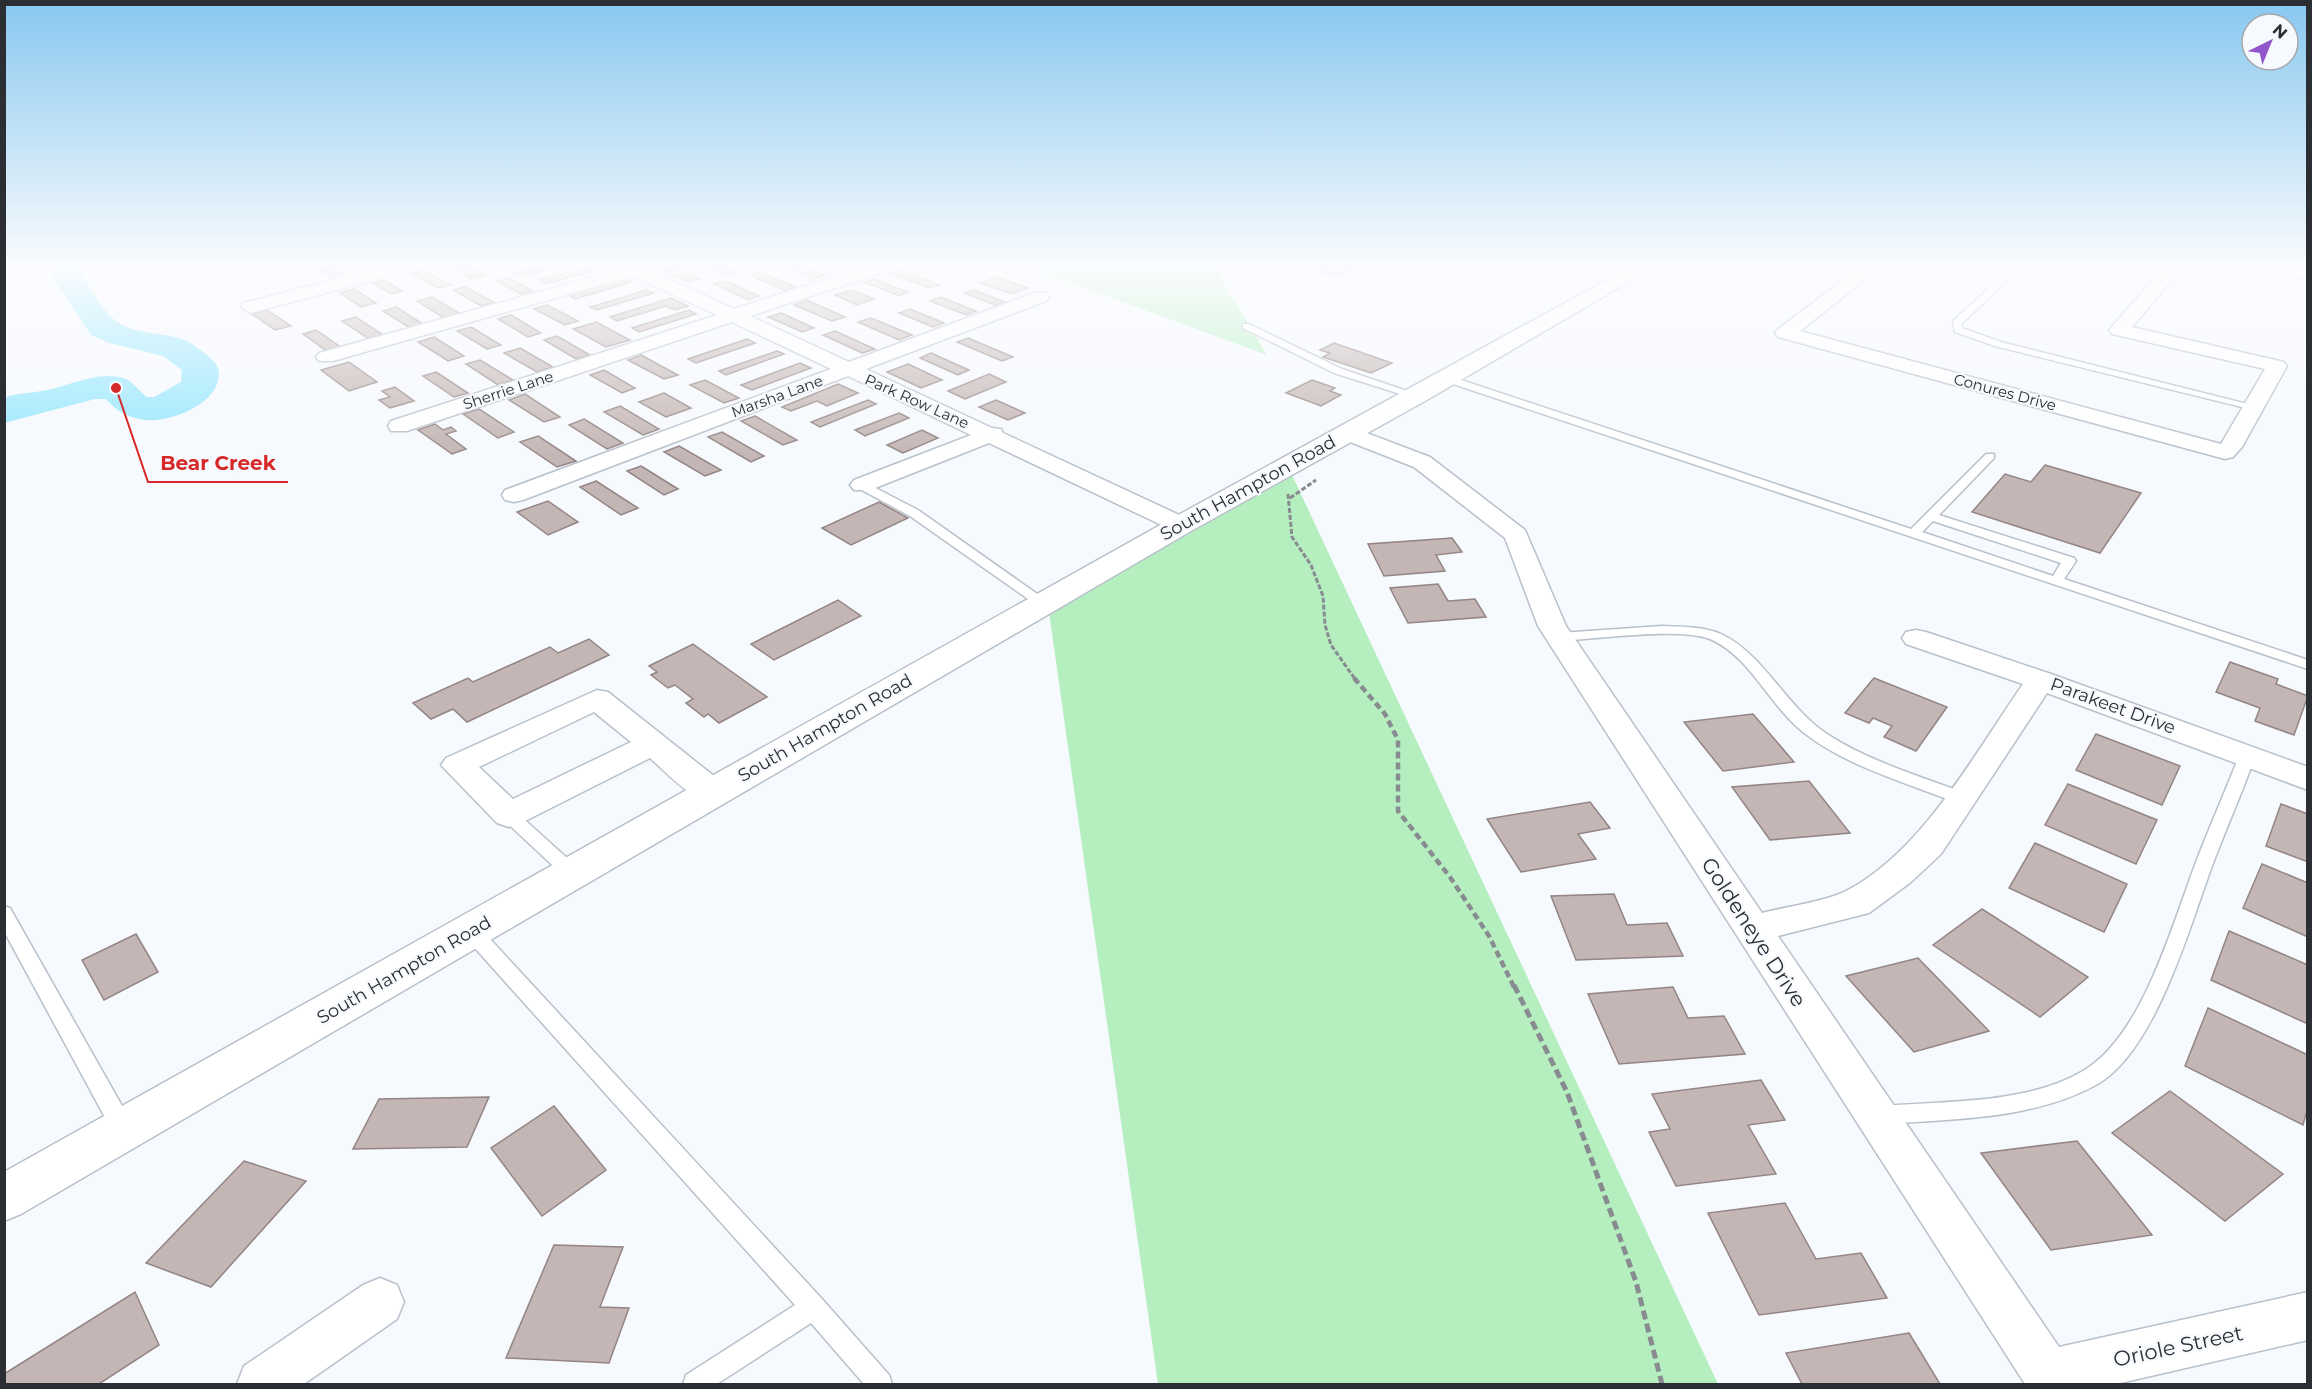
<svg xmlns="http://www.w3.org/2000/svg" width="2312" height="1389" viewBox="0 0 2312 1389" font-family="Montserrat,sans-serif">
  <rect width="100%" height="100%" fill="#f6f9fd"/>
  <g fill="#b5efc0">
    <polygon points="1020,264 1215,264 1229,297 1232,296 1267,355"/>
    <polygon points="1292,475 1718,1384 1158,1384 1049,612"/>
  </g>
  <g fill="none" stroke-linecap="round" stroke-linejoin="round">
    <path fill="#98e7fd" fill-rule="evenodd" d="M67,267l11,2c9,14 26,44 38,52 20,15 49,10 71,20 6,3 13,9 19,13 4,4 10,8 12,14 8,33 -46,55 -73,52 -16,-2 -29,-9 -39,-21h-11l-91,24v-25c13,-5 25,-5 38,-7 28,-4 54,-22 84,-12 7,3 14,13 21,18h7l27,-15 1,-12 -19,-14 -54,-13 -18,-8 -39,-59 4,-7z"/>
  </g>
  <g fill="#c4b6b4" stroke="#938584" stroke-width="1.5">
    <polygon points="328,264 348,276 336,280 313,265"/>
    <polygon points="447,264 464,264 485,275 472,279"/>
    <polygon points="547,264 565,264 521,276 514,273"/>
    <polygon points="701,264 719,264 738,272 727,275"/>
    <polygon points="796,264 824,275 814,279 783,266"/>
    <polygon points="822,264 855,264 837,270"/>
    <polygon points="1319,264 1336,264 1353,269 1336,276 1310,268"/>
    <polygon points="594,265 601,268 546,284 539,280"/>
    <polygon points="672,266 700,279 688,282 661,270"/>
    <polygon points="424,270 450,285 438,288 412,273"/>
    <polygon points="901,270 939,285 928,288 891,273"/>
    <polygon points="760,272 795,287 785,291 750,275"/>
    <polygon points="997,277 1028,288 1011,294 981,283"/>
    <polygon points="509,278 533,291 521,294 497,281"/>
    <polygon points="625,279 631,282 575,299 569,295"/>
    <polygon points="874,279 908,292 899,296 865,282"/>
    <polygon points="384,280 402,291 391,294 373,283"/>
    <polygon points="725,281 759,296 748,300 714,284"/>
    <polygon points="465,287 494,302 481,306 453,290"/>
    <polygon points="354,289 376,303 361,307 340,293"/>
    <polygon points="646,290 654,293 597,310 590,307"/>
    <polygon points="851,290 874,299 857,305 835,295"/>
    <polygon points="974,290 1005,302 995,305 964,293"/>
    <polygon points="432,297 459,313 444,318 417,301"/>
    <polygon points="940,297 976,311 966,315 930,301"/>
    <polygon points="671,298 688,306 675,310 666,306 617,321 610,317"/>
    <polygon points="807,300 845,317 832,321 794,305"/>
    <polygon points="547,305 578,321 565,325 534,309"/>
    <polygon points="396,307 423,324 410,328 383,311"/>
    <polygon points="910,309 944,323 933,327 899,313"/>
    <polygon points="267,310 291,326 275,330 252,314"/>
    <polygon points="689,310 696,314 639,332 632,328"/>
    <polygon points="781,313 814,328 802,332 768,317"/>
    <polygon points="511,315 541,333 528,337 498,319"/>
    <polygon points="356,317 383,335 369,339 342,321"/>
    <polygon points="871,318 912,335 899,340 858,322"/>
    <polygon points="596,322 630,340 606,347 573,329"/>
    <polygon points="471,327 501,345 487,349 457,331"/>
    <polygon points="316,330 342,348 328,352 303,334"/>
    <polygon points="835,331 875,349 862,353 823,335"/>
    <polygon points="557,336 590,355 576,359 544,340"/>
    <polygon points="434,337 464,356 448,361 418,342"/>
    <polygon points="968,338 1013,357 1002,361 957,342"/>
    <polygon points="747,339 755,343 696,363 688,359"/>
    <polygon points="1334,343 1392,363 1371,373 1323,357 1330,353 1320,350"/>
    <polygon points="520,348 553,367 537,372 504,353"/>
    <polygon points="777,351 784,354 726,375 719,371"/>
    <polygon points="931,353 969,370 958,375 920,358"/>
    <polygon points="641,355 678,375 664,379 628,360"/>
    <polygon points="480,360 513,380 498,385 466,364"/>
    <polygon points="349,362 377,382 349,391 321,370"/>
    <polygon points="800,363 811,368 752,390 741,385"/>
    <polygon points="908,364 942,380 921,388 887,372"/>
    <polygon points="604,370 635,388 622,393 590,375"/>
    <polygon points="436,372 468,393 454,397 423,376"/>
    <polygon points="989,374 1006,382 965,399 948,391"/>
    <polygon points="705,380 739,398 724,403 690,385"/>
    <polygon points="1312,380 1335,388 1330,391 1341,395 1321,406 1286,393"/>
    <polygon points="838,384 858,393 827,406 817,401 791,411 782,407"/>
    <polygon points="395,387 414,401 390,408 379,400 390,397 382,391"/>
    <polygon points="664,393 691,408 666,417 639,402"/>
    <polygon points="525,394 560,417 544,422 509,400"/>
    <polygon points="868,400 876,404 820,427 811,422"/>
    <polygon points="996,400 1025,413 1008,420 979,407"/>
    <polygon points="620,406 659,429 643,435 604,412"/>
    <polygon points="479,409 514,432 498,438 463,414"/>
    <polygon points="899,413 909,418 865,436 855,430"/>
    <polygon points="755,416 797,440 783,445 741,421"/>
    <polygon points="584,419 623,443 607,449 569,425"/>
    <polygon points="435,424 443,430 451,427 456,431 446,434 466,449 452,454 418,430"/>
    <polygon points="922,430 938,438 903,453 887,445"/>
    <polygon points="722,432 764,456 751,462 708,437"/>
    <polygon points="538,436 576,461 557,467 520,442"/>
    <polygon points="679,446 721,470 705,476 664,452"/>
    <polygon points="2045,465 2141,493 2100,553 1972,512 2005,474 2031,482"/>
    <polygon points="641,466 678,489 664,495 627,471"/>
    <polygon points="596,481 638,508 621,515 580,487"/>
    <polygon points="548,501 578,522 548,535 517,512"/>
    <polygon points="879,502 908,518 851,545 822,528"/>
    <polygon points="1452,538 1462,552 1436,555 1445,571 1384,576 1368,544"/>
    <polygon points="1438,584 1448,601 1475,599 1486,617 1408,623 1390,588"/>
    <polygon points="838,600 861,616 774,660 751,644"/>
    <polygon points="589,639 609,655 467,722 453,709 431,719 413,703 468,678 473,682 550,647 558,653"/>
    <polygon points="693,644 767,697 719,723 708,714 704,717 686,703 693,699 675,685 668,688 651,675 657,672 649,666"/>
    <polygon points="2230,662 2278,679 2276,684 2308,696 2294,735 2255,721 2260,708 2216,692"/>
    <polygon points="1874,678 1947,707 1916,751 1884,737 1892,726 1873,718 1869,723 1845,713"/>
    <polygon points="1753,714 1794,762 1723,771 1684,722"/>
    <polygon points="2096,734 2180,766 2162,805 2076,770"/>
    <polygon points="1809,781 1850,833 1770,840 1732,787"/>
    <polygon points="2068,784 2157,820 2136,864 2045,825"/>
    <polygon points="1590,802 1610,828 1578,834 1596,859 1521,872 1487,819"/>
    <polygon points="2281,804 2308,814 2308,862 2266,846"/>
    <polygon points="2035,843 2127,884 2104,932 2009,888"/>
    <polygon points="2262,864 2308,883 2308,937 2243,908"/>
    <polygon points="1614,894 1627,925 1667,923 1683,956 1576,960 1551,896"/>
    <polygon points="1982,909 2088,977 2040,1017 1933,945"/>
    <polygon points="2229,931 2308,965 2308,1024 2211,980"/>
    <polygon points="136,934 158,972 104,1000 82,960"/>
    <polygon points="1918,958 1989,1031 1914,1052 1846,976"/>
    <polygon points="1673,987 1688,1018 1724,1016 1745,1054 1619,1064 1588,994"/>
    <polygon points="2208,1008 2308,1055 2308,1107 2303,1125 2185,1066"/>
    <polygon points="1761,1080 1785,1120 1748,1125 1776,1174 1676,1186 1649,1132 1670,1129 1652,1094"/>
    <polygon points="2170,1091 2283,1174 2225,1221 2112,1133"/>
    <polygon points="489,1097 467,1147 353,1149 379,1099"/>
    <polygon points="554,1106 606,1170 542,1216 491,1148"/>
    <polygon points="2077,1141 2152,1235 2051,1250 1981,1153"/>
    <polygon points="244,1161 306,1181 211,1287 146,1263"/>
    <polygon points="1785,1203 1816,1259 1861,1253 1887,1298 1759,1315 1708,1213"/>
    <polygon points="554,1245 623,1247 600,1307 629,1308 609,1363 506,1358"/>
    <polygon points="135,1292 159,1345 99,1384 4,1384 4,1374"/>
    <polygon points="1909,1333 1940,1384 1802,1384 1786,1353"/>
  </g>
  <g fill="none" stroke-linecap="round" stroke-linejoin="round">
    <g stroke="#b8c0ca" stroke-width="3">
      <g id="service">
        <polygon points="2016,264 2025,264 1961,324 1962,328 2001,342 2259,407 2254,410 1995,346 1955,332 1953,321"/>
        <polygon points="1243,324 1249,324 1342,369 1422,396 1413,398 1334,373 1243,328"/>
        <path d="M1441,376h8l462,153 75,-75h8v4l-55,57 135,43 2,3 -12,18 244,81v9l-867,-289zM1933,521l128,42 -8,13 -131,-44z"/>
        <polygon points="862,481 918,510 1050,603 1048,606 1038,606 910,516 858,488 858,482"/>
        <path d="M1662,626c19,1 41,0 59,8 43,20 65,73 106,100 43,28 93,42 140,60l2,4 -2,4h-12c-51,-20 -109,-36 -152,-70 -34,-27 -53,-76 -93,-93 -30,-12 -115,0 -150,2l-7,-4 7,-4z"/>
        <path d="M2247,751l8,5c-12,35 -27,68 -40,102 -24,63 -58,193 -119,227 -65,35 -142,34 -214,39l-8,-2 -3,-7 3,-7 8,-2c62,-5 146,-2 201,-35 61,-36 90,-150 115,-214 13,-34 28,-67 41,-101z"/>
        <polygon points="509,809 515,811 578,868 581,873 578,878 566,878 503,819 501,815 503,811"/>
        <polygon points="4,906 10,908 130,1120 133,1127 130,1134 122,1136 114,1134 4,931"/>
        <polygon points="472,925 479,927 822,1299 889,1375 892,1384 864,1384 811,1323 717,1384 683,1384 686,1375 795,1305 465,937 463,932 465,927"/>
      </g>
    </g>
    <g stroke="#b8c0ca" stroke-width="3">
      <g id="minor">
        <polygon points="395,264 424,264 421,268 250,313 241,307 243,303"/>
        <polygon points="611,264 650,264 653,268 650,271 734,309 873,264 899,264 896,268 750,316 849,362 1034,293 1046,293 1049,297 1046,301 866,369 992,428 1001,429 1003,433 1190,520 1193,525 1190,530 1181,532 1172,530 989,443 870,490 854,490 850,485 854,480 971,435 848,376 523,500 514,502 505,500 502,495 505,490 831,369 732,322 407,431 391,431 388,426 391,421 717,315 633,276 333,361 319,361 316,357 319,353 618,270"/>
        <polygon points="1865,264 1885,264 1800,331 2221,444 2265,369 2112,334 2109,330 2167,264 2185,264 2132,327 2284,362 2287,366 2242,447 2233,457 2225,459 1778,337 1775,333 1778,329"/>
        <polygon points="2264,264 2292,264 2308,268 2308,279 2267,268"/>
        <path d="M1348,426l82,31 95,73 41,96 196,287c23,-6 65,-12 84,-22 76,-39 129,-138 177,-207l-117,-40 -4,-6 4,-6 10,-2 10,2 125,42 257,93v23l-261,-97 -106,161 -30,28 -42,31 -91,23 281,411 249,-55v48l-192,44h-91l-487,-758 -33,-88 -91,-71 -74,-29 -3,-5 3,-5z"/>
        <path d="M597,690l11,2 116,92 4,8 -4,8c-28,8 -54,-25 -74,-42l-129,65 -12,4 -12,-4 -56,-58 5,-7zM594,712l37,30 -118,57 -34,-32z"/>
        <polygon points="380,1278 397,1285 404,1302 397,1319 304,1384 237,1384 244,1366 363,1285"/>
      </g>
    </g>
    <g stroke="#b8c0ca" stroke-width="3">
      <polygon id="secondary" points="1636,264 1659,264 1425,401 1191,531 21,1214 4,1221 4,1172 1171,519"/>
    </g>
    <g stroke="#888b8f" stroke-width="3" stroke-dasharray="5 2" stroke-linecap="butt">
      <polyline points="1288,494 1292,537 1311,565 1323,596 1325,625 1331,645 1355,679"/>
      <polyline points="1290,498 1316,480"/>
    </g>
    <polyline stroke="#888b8f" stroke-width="4.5" stroke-dasharray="7 4" stroke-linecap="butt" points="1354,678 1385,714 1398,740 1398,811 1450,877 1489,936 1514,987"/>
    <polyline stroke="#888b8f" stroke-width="5" stroke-dasharray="9 4.5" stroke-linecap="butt" points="1514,985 1567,1092 1636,1282 1662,1384"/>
    <use href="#service" fill="#fff" fill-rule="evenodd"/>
    <use href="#minor" fill="#fff" fill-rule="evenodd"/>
    <use href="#secondary" fill="#fff" fill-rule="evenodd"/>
  </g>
  <linearGradient id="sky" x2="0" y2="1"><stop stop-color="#88c8f0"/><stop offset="0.58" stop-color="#fbfcfe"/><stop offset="1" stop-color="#fbfcfe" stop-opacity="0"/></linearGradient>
  <rect width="2312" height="458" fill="url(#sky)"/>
  <g text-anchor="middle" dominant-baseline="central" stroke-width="4.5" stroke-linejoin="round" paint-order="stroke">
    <g font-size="15" fill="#2b2e32" stroke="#f6f9fd">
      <text transform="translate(508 390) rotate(-18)">Sherrie Lane</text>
      <text transform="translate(2005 392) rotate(15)">Conures Drive</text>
      <text transform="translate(777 396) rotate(-20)">Marsha Lane</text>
      <text transform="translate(917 401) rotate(24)">Park Row Lane</text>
    </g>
    <g font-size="18" fill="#2b2e32" stroke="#f6f9fd">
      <text transform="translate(1248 488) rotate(-29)">South Hampton Road</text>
      <text transform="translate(2113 706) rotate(20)">Parakeet Drive</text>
      <text transform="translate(825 728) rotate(-30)">South Hampton Road</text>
      <text transform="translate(404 970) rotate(-30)">South Hampton Road</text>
    </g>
    <g font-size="21" fill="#2b2e32" stroke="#f6f9fd">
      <text transform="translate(1754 932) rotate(57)">Goldeneye Drive</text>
      <text transform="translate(2178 1346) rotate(-12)">Oriole Street</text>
    </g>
  </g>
  <path fill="none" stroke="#d62828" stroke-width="2" d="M116 388L148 482H288"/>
  <circle fill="#d62828" stroke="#f6f9fd" stroke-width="2" cx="116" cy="388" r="6"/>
  <g font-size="20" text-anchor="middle" font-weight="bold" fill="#d62828" stroke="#f6f9fd" stroke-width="4.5" stroke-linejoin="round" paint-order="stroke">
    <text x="218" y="470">Bear Creek</text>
  </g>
  <rect width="2312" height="1389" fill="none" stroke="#2b2e32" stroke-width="12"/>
  <g transform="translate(2270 42) rotate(43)"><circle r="28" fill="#f6f9fd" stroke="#a5a8ac" stroke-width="1.5"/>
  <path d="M0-4.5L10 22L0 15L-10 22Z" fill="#9156cc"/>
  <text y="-9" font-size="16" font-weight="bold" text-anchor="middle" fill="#2b2e32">N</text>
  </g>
</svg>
